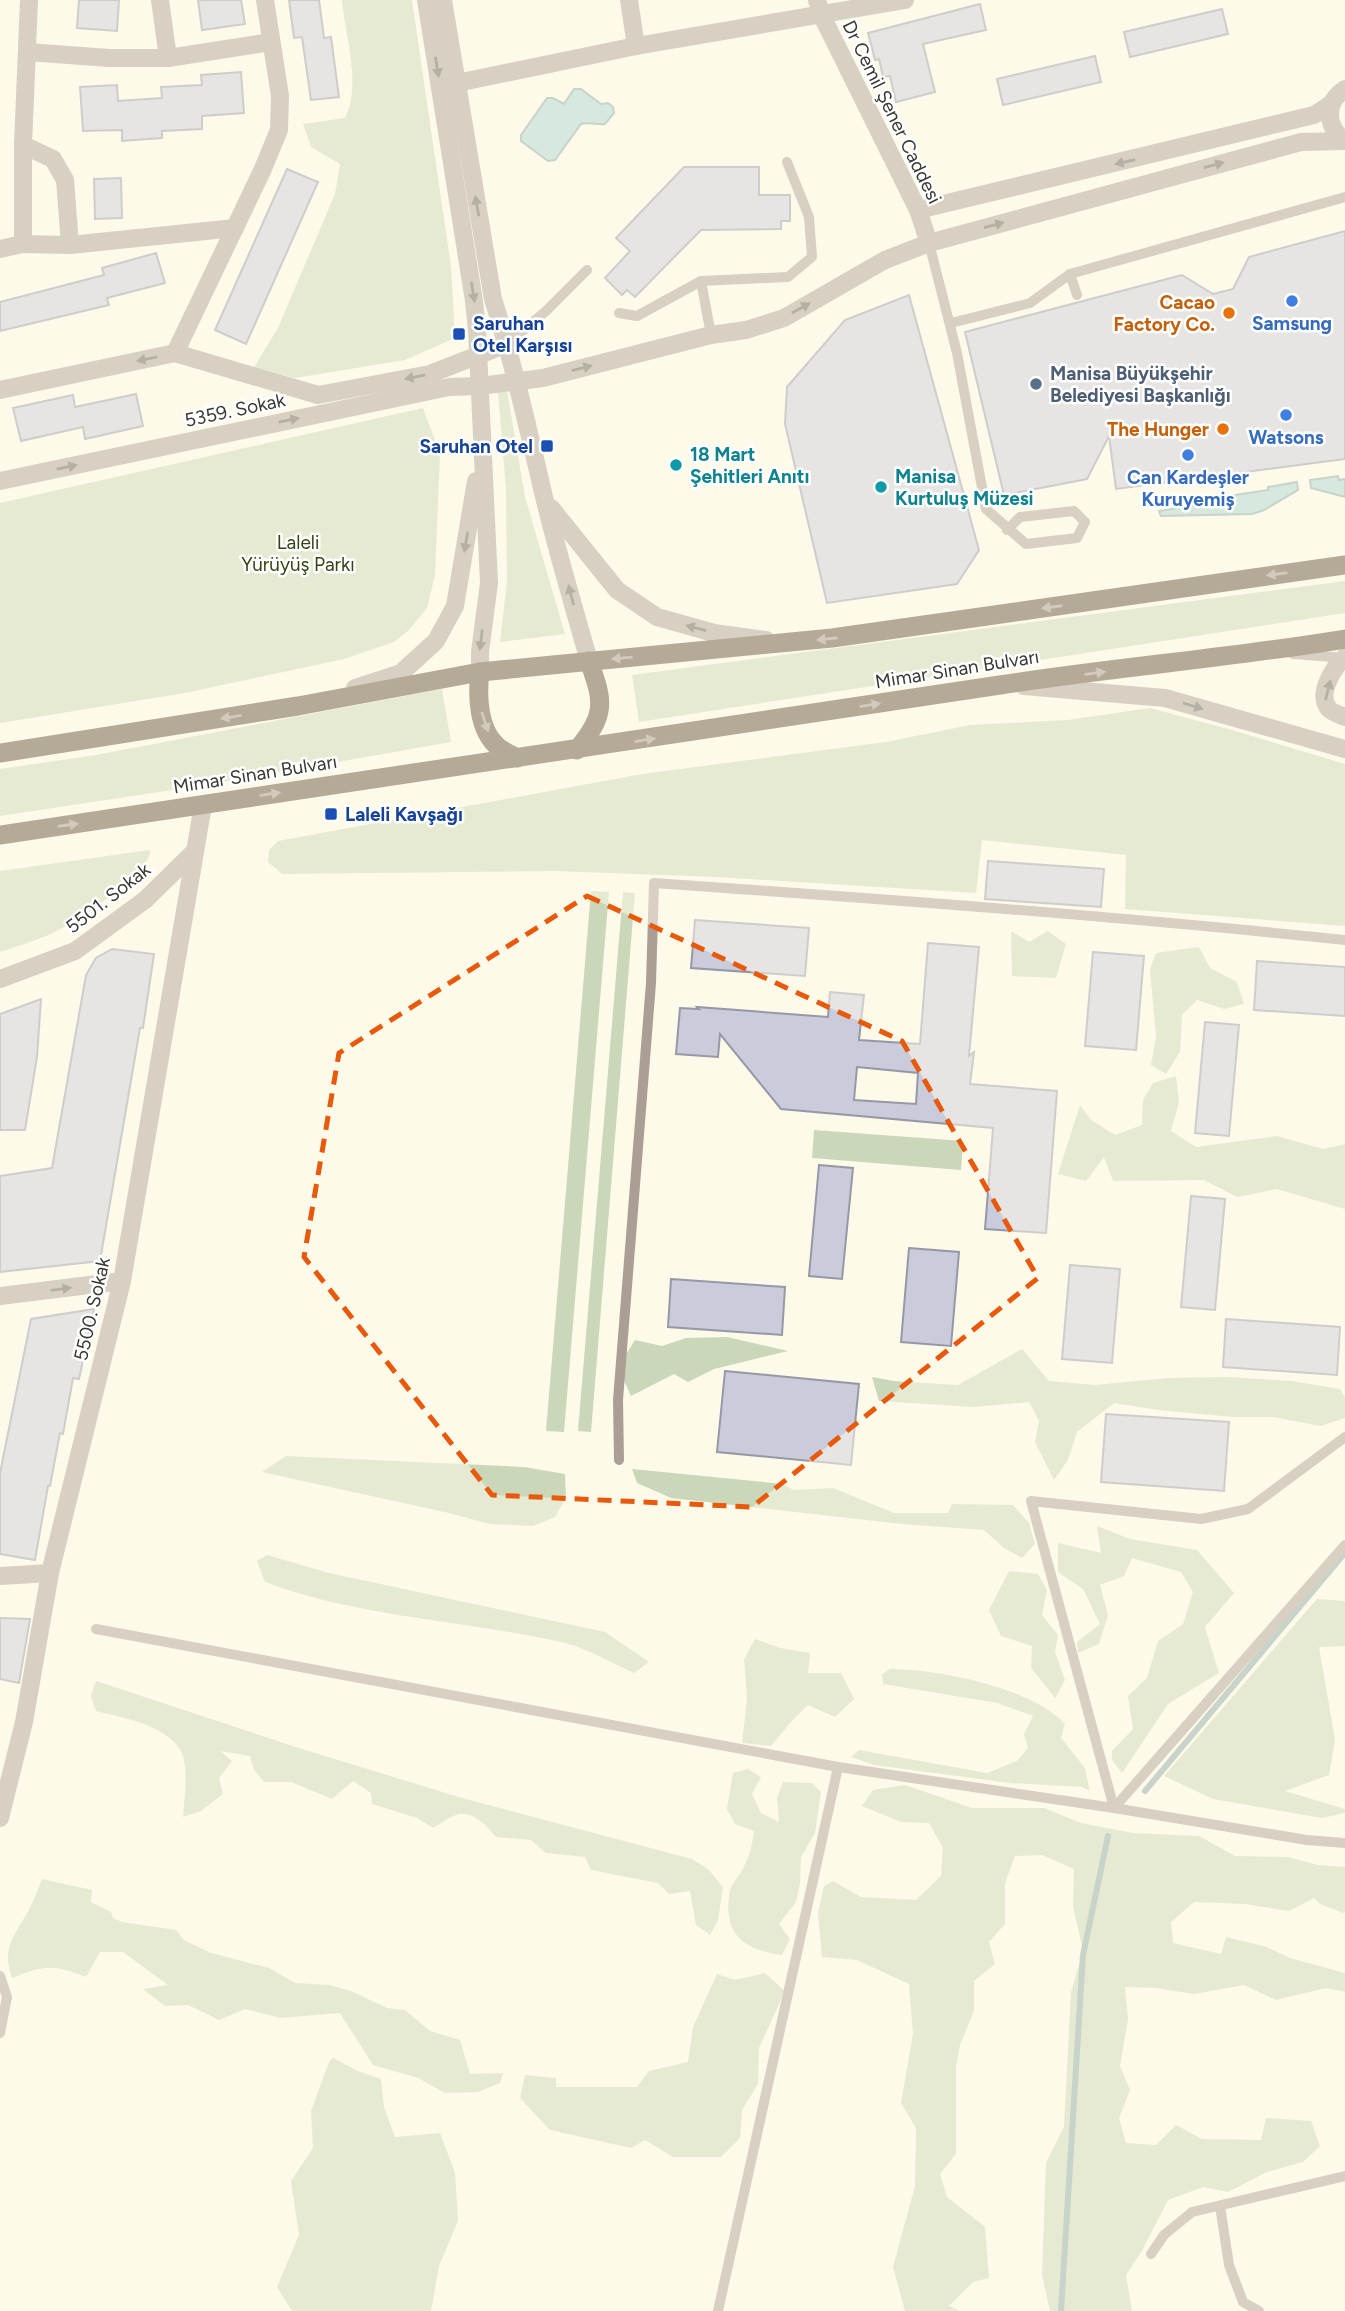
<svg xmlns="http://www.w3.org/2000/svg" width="1345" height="2311" viewBox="0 0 1345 2311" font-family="Figtree,sans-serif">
  <rect width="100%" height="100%" fill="#fdfaea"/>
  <g fill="#cbd7b9">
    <path d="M342,0h70l39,267 4,71 -50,22 -110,18 -41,-11 24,-39 57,-134 5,-30 -29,-17 -8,-23 42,-6c17,-35 0,-81 -3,-118z"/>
    <polygon points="507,390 525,497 565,634 500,642 507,581 506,490 498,392"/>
    <polygon points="423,408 440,454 435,575 427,608 409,630 394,642 344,659 185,693 0,723 0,503"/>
    <polygon points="1345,581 1345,613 639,722 632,675"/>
    <polygon points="442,689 451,742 212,784 0,816 0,769 96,755"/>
    <polygon points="1150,708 1232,730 1345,764 1345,926 1125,909 1126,855 982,840 976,893 717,877 554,871 282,874 268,862 269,850 278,841 642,774 886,742 970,725 1068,720"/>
    <path d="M150,850c2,22 -69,68 -88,78 -19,11 -42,17 -62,24v-81z"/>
    <polygon points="591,891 609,892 564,1432 546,1431"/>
    <polygon points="623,892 635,893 591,1432 578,1431"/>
    <polygon points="1011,931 1029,942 1048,931 1066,944 1056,978 1012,976"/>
    <polygon points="1199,947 1210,968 1237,982 1244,1004 1224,1009 1197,1000 1182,1015 1180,1052 1166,1074 1151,1065 1156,1037 1150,969 1156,953"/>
    <polygon points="1176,1076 1179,1102 1171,1131 1196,1147 1277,1136 1323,1149 1345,1144 1345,1209 1277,1189 1237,1197 1204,1180 1113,1181 1104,1157 1086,1181 1058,1174 1080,1105 1091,1120 1115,1135 1142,1125 1143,1100 1153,1083"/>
    <polygon points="814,1130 963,1141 961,1170 812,1158"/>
    <polygon points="727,1337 788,1351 714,1369 688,1382 674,1374 631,1396 618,1367 635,1340 662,1346 686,1338"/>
    <polygon points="1022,1349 1049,1381 1095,1385 1167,1378 1228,1377 1292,1381 1340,1389 1345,1397 1345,1418 1321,1426 1273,1417 1233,1417 1158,1410 1114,1403 1077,1432 1068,1460 1054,1480 1035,1442 1039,1421 1029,1402 973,1407 879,1401 872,1377 894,1381 958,1385"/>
    <polygon points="286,1456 524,1467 565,1474 566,1498 555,1517 533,1526 490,1524 449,1513 262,1472"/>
    <polygon points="632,1469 783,1484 793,1490 833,1488 894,1513 948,1513 952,1504 1013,1505 1029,1523 1035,1544 1022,1558 1004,1548 984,1530 902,1524 671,1498 637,1483"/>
    <polygon points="1097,1526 1130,1539 1197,1550 1234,1593 1205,1627 1219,1673 1168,1704 1122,1773 1112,1760 1112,1751 1133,1729 1128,1696 1147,1678 1158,1641 1183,1624 1193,1592 1181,1572 1132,1558 1124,1576 1100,1585 1108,1615 1099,1644 1078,1653 1077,1642 1100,1624 1083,1589 1058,1572 1058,1543 1101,1553"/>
    <path d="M267,1555l62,18 276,59 44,30 -15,11c-22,-10 -46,-24 -69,-30 -99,-23 -205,-25 -300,-61l-8,-21z"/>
    <polygon points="1009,1571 1038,1574 1047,1590 1042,1615 1058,1635 1055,1652 1065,1680 1055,1698 1031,1668 1032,1646 1001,1636 989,1610"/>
    <polygon points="1317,1599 1345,1601 1345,1646 1319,1647 1335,1740 1329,1775 1285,1791 1345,1809 1345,1813 1322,1818 1213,1799 1164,1776"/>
    <polygon points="755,1639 780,1648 810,1653 808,1673 841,1673 854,1699 835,1717 808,1705 789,1724 771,1746 742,1743 747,1699 744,1659"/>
    <path d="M890,1669c48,0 143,19 175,55l-4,14 24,30 5,23 -8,-4 -72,-4 -136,-18 -23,-8 8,-7 128,23 30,-12 11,-13 -4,-14 9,-18 -36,-13 -114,-19 -1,-10z"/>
    <path d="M96,1681l203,67 163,50 230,61 16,10 15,18 -5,33 -8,15 -14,-10 -6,-34 -21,3 -11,-11 -67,-13 -6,-13 -39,-4 -15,-13 -35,-3c-8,-10 -22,-25 -37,-23 -8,2 -19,10 -26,14l-16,-10 -45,-14 -1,-11 -18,-12 -21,18 -41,-17h-27l-10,-12 -4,-14 -30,-5 12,10 -13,17 4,16 -22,17 -18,6c1,-17 7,-55 -4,-69 -18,-25 -56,-30 -83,-37l-5,-15z"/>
    <path d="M748,1769l13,8 -9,17 9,19 18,9 -2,-24 6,-16 29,1 9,9 -6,41 -14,24 -1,26 -4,19 -17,22 11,15 -8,16c-39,-5 -60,-22 -52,-64 1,-6 7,-13 11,-19 8,-13 11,-25 13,-41l-19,-7 -8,-15 6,-36z"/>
    <polygon points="905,1785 972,1808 1044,1808 1081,1823 1133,1833 1199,1836 1235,1856 1288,1857 1318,1865 1345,1867 1345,1912 1343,1913 1320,1904 1314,1898 1289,1911 1245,1904 1194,1902 1171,1922 1173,1943 1221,1954 1226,1937 1267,1947 1290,1958 1345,1973 1345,1992 1326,1988 1276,2000 1244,1985 1194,1994 1156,1988 1125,1987 1128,2019 1120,2066 1130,2090 1119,2118 1126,2143 1156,2145 1176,2125 1202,2139 1261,2140 1266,2118 1311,2121 1320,2146 1303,2162 1267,2172 1228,2192 1203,2187 1168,2200 1143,2249 1126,2275 1132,2311 1050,2311 1042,2275 1046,2163 1064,2127 1071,1992 1083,1951 1073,1906 1074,1869 1042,1855 1015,1856 1005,1883 1005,1924 989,1942 995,1964 974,1981 974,2011 960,2045 956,2067 956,2154 940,2174 947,2197 985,2227 989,2278 973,2282 949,2306 960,2311 905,2311 893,2267 915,2186 916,2128 901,2103 913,2034 909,1984 857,1960 822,1957 818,1913 824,1886 833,1881 861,1897 916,1900 941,1876 943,1848 929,1823 901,1822 862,1806 873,1790"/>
    <path d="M42,1879l50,11 -1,12 20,10 2,6 9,4 54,8 8,10 27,13 58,15 26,15 34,2 22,6 36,17 18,2 25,21 30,9 10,34 33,-1 -3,10 -22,9 -33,1 -27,-15 -45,-13 -33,-52 -59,5 -36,-9 -26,11 -31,-15 -23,1 -22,-17 25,-4 -45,-33h-23l-14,25c-34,-13 -41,-12 -74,1 -11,-31 3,-43 17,-68 5,-10 9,-21 13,-31z"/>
    <polygon points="765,1973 785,1991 759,2048 758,2084 742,2110 740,2138 721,2157 673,2157 645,2140 631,2148 550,2130 520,2098 525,2075 556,2078 556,2087 637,2087 649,2071 688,2062 693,2027 717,1974 735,1980"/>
    <polygon points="333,2058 358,2071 381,2079 384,2107 395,2137 440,2133 455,2173 458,2221 439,2266 431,2311 292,2311 277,2287 299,2235 291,2181 313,2148 311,2111 329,2062"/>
  </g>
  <g fill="#a8d2d3" stroke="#87a4a3" stroke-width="2">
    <path d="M574,89h7l20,15 7,-1 5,4 1,6 -9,11c-8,1 -15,-2 -24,0l-26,36 -7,1 -27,-20v-6l26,-37h6l11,6z"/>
    <polygon points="1338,476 1339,480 1345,479 1345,497 1311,488 1310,480"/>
    <polygon points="1297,482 1298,490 1264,510 1252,514 1161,516 1159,511 1196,505 1196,501 1268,490 1268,487"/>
  </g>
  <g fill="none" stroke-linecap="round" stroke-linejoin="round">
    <g stroke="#87a4a3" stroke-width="6">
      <polyline points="1145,1791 1344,1554"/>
      <polyline points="1061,2311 1083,1955 1108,1836"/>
    </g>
  </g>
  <g fill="#cbccdb" stroke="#9798a6" stroke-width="2" fill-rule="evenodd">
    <polygon points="79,0 119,0 117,31 77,28"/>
    <polygon points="198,0 241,0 245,24 202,30"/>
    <polygon points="289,0 319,0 324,38 331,37 339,97 311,100 302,37 294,38"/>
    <polygon points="980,4 986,30 923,44 935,92 896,102 890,76 883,77 879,59 875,60 868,33"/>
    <polygon points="1222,9 1228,34 1130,57 1124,32"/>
    <polygon points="1095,56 1101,82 1003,105 997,79"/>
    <polygon points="241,72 244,113 202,116 202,129 162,131 162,138 122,141 122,130 83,131 80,87 117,85 118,101 162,98 161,87 202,85 201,75"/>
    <polygon points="684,167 759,167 759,195 790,195 790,221 781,221 781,229 701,230 635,297 627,290 622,295 605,278 630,251 616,238"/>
    <polygon points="287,169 318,182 246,344 215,330"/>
    <polygon points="121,178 122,218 95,219 94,179"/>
    <polygon points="1345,231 1345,459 1116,489 1109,436 1087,479 1004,495 965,332 1182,275 1213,294 1233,289 1249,257"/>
    <polygon points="156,253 165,283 107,298 109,305 0,331 0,302 104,275 102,268"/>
    <polygon points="909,295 979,550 957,584 827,603 785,424 787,387 845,320"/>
    <polygon points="136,394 143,426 85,439 83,427 21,441 13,408 73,395 75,407"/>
    <polygon points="988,861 1104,869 1101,907 985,899"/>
    <polygon points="695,920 809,928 805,976 691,968"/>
    <path d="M928,943l51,4 -10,109 5,-4 -4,32 87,7 -11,142 -61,-4 8,-101 -212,-19 -61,-75 -2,23 -42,-3 4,-46 19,1 -2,-2 131,10 2,-25 34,3 -5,45 61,4zM857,1067l61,6 -2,31 -62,-4z"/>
    <polygon points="112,949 154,954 143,1028 140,1028 100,1261 0,1272 0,1176 52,1168 86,975 96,958"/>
    <polygon points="1093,952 1144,956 1136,1050 1085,1046"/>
    <polygon points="1257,961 1345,967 1345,1016 1254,1010"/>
    <polygon points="41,999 37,1057 25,1130 0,1130 0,1014"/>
    <polygon points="1205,1022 1239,1025 1229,1136 1195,1133"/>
    <polygon points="819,1165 853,1168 842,1279 809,1276"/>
    <polygon points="1191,1196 1225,1199 1215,1310 1181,1307"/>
    <polygon points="909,1248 959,1252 951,1346 901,1342"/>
    <polygon points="1070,1265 1120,1269 1112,1363 1062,1359"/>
    <polygon points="671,1279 785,1287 782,1335 668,1327"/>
    <polygon points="94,1309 79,1379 73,1378 63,1434 60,1433 50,1486 48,1486 35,1560 0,1554 0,1473 31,1319"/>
    <polygon points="1226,1319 1340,1327 1337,1375 1223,1367"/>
    <polygon points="725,1371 859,1384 851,1465 717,1452"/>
    <polygon points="1106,1414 1229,1422 1224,1491 1101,1482"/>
    <polygon points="0,1618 30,1619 19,1683 0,1679"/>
  </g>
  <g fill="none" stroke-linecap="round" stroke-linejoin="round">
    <g stroke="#ab9f95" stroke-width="10">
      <polyline points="929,243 957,353 986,509 1026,544 1077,538 1085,522 1074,511 1020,517 1007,530"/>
      <polyline points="1070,274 1077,295"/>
      <polyline points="701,281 711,335"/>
      <polyline points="619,313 637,316 701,281 788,277 812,257 809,217 787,162"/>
      <polyline points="951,323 1030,303 1070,274 1345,197"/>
      <polyline points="507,344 546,311 587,270"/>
      <polyline points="1293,654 1345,658"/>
      <path d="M619,1460l-1,-60 33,-417 3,-100c230,16 461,33 691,57"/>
      <polyline points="96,1629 838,1767 1114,1808 1307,1840 1345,1843"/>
      <polyline points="1114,1808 1031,1501 1201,1519 1248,1509 1345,1437"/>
      <polyline points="1114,1808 1345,1545"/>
      <polyline points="0,1976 7,1997 0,2033"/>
      <polyline points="1220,2206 1229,2265 1243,2302 1259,2311"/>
      <polyline points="1151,2254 1164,2235 1192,2212 1345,2176"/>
      <polyline points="718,2311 838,1767"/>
    </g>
    <g stroke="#ab9f95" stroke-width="18">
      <polyline points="160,0 168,58"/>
      <polyline points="629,0 636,46"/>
      <polyline points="817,0 821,14 918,210 929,243"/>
      <polyline points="28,52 109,58 168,58 271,42"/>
      <polyline points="457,83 636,46 905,0"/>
      <polyline points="23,145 53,159 65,180 70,245"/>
      <polyline points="23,244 70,245 235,228"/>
      <polyline points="0,249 23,244 23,145 29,0"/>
      <polyline points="175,353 262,171 279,130 280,96 265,0"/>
      <polyline points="0,979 75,951 145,900 194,852"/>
      <polyline points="0,1296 122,1281"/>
      <polyline points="0,1576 50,1573"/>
      <polyline points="0,1818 24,1722 50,1573 122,1281 203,805"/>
    </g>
    <g stroke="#ab9f95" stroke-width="18">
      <polyline points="426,0 474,301 477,330 489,583 480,652 480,672"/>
      <path d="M443,0l50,299c21,66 36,134 52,202 13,53 29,107 44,160"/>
      <path d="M1345,141c-19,-14 -21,-38 0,-52"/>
      <polyline points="918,210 1314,115 1331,104"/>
      <polyline points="0,390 175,353 318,395 430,374 507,344"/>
      <polyline points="0,481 449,387 480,386 543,378 711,335 746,330 784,318 885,260 929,243 1301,142 1345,141"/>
      <polyline points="551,508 617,590 657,617 714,633 766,640"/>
      <path d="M1345,657c-11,10 -29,37 -16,52 4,4 11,6 16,8"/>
      <polyline points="1024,686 1165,698 1345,749"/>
      <polyline points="355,688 401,673 436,641 455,606 476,481"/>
    </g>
    <g stroke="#5e4a37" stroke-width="19">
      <path d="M480,672c-3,24 -2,58 18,75 5,4 13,8 19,11"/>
      <path d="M577,750c29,-36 27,-47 12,-89"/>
      <polyline points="0,753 298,706 480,672 832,638 1345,565"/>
      <path d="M0,835c333,-49 666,-100 1000,-150 115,-18 230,-27 345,-46"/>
    </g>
  </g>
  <defs><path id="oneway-solid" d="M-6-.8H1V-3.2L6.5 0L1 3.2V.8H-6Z" transform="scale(1.75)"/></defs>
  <g fill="#5c5850">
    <use href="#oneway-solid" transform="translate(437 67) rotate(81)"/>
    <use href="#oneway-solid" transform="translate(1125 162) rotate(167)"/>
    <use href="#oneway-solid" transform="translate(1214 165) rotate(-15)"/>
    <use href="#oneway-solid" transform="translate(477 206) rotate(-100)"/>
    <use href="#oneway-solid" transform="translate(994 225) rotate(-15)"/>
    <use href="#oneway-solid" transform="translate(473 292) rotate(81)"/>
    <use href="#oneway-solid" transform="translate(801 308) rotate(-29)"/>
    <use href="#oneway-solid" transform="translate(147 359) rotate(169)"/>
    <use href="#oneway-solid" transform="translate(582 368) rotate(-14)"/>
    <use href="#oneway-solid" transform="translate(415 377) rotate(169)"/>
    <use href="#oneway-solid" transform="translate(289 420) rotate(-12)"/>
    <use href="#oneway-solid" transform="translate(67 467) rotate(-12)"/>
    <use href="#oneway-solid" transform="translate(466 542) rotate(100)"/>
    <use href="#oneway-solid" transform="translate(571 595) rotate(-105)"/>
    <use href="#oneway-solid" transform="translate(696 628) rotate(-165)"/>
    <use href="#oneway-solid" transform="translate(481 640) rotate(97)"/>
    <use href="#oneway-solid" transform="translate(1328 690) rotate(-76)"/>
    <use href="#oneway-solid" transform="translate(1193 706) rotate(17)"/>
    <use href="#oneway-solid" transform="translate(61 1289) rotate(-7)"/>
  </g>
  <g fill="#9e9287">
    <use href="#oneway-solid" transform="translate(1277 574) rotate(172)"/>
    <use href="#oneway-solid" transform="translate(1052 607) rotate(172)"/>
    <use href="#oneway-solid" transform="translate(827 639) rotate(174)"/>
    <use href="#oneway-solid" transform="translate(622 658) rotate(175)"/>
    <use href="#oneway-solid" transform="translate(1095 673) rotate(-7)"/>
    <use href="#oneway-solid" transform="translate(870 705) rotate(-9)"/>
    <use href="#oneway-solid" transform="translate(231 717) rotate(171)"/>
    <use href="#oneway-solid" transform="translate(485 722) rotate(72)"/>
    <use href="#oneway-solid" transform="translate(645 740) rotate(-9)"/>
    <use href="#oneway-solid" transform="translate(270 794) rotate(-9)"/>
    <use href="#oneway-solid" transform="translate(68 825) rotate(-8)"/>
  </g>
  <path d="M0 0H1345V2311H0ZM587,896l315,145 136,237 -286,229 -260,-12 -188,-238 35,-204z" fill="#fdfaea" fill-opacity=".55" fill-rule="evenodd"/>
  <path fill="none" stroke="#e8590c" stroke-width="5" stroke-dasharray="14 9" stroke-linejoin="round" d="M587,896l315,145 136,237 -286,229 -260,-12 -188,-238 35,-204z"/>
  <g fill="#3f7fe0" stroke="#fff" stroke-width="2.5">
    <circle cx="1292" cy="301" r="7"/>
    <circle cx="1286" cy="415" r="7"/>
    <circle cx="1188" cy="455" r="7"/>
  </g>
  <g fill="#e8710a" stroke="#fff" stroke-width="2.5">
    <circle cx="1229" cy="313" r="7"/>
    <circle cx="1223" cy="429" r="7"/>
  </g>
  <g fill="#1a4fb4" stroke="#fff" stroke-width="2.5">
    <rect x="452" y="327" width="14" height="14" rx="3.5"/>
    <rect x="540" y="439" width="14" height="14" rx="3.5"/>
    <rect x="324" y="807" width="14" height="14" rx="3.5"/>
  </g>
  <circle fill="#5c6f8a" stroke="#fff" stroke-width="2.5" cx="1036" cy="384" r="7"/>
  <g fill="#0f9aa8" stroke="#fff" stroke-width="2.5">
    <circle cx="676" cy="465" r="7"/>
    <circle cx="881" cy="487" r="7"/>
  </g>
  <g text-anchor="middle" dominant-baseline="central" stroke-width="5" stroke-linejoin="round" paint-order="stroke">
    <g font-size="19" fill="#3a3933" stroke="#fff">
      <text transform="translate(892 112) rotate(64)">Dr Cemil Şener Caddesi</text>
      <text transform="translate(235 410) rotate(-12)">5359. Sokak</text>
      <text transform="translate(957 669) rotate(-9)">Mimar Sinan Bulvarı</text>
      <text transform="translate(255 774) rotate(-9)">Mimar Sinan Bulvarı</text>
      <text transform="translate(108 898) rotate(-38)">5501. Sokak</text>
      <text transform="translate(92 1309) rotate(-77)">5500. Sokak</text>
    </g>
    <g font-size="19" font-weight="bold" fill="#c56008" stroke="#fff" text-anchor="end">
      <text x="1215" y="302">Cacao<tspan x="1215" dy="22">Factory Co.</tspan></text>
      <text x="1209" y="429">The Hunger</text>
    </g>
    <g font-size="19" font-weight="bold" fill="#164399" stroke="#fff" text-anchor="start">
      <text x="473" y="323">Saruhan<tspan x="473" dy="22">Otel Karşısı</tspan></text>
      <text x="533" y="446" text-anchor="end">Saruhan Otel</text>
      <text x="345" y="814">Laleli Kavşağı</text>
    </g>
    <g font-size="19" font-weight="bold" fill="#366cbe" stroke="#fff">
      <text x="1292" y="323">Samsung</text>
      <text x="1286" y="437">Watsons</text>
      <text x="1188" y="477">Can Kardeşler<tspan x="1188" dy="22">Kuruyemiş</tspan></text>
    </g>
    <g font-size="19" font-weight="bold" fill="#4e5e75" stroke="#fff" text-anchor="start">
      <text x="1050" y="373">Manisa Büyükşehir<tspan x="1050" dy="22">Belediyesi Başkanlığı</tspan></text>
    </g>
    <g font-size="19" font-weight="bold" fill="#0d838f" stroke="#fff" text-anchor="start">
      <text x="690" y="454">18 Mart<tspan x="690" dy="22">Şehitleri Anıtı</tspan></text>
      <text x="895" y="476">Manisa<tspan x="895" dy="22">Kurtuluş Müzesi</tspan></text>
    </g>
    <g font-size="19" fill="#344313" stroke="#fff">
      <text x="298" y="542">Laleli<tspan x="298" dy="22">Yürüyüş Parkı</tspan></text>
    </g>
  </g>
</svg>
